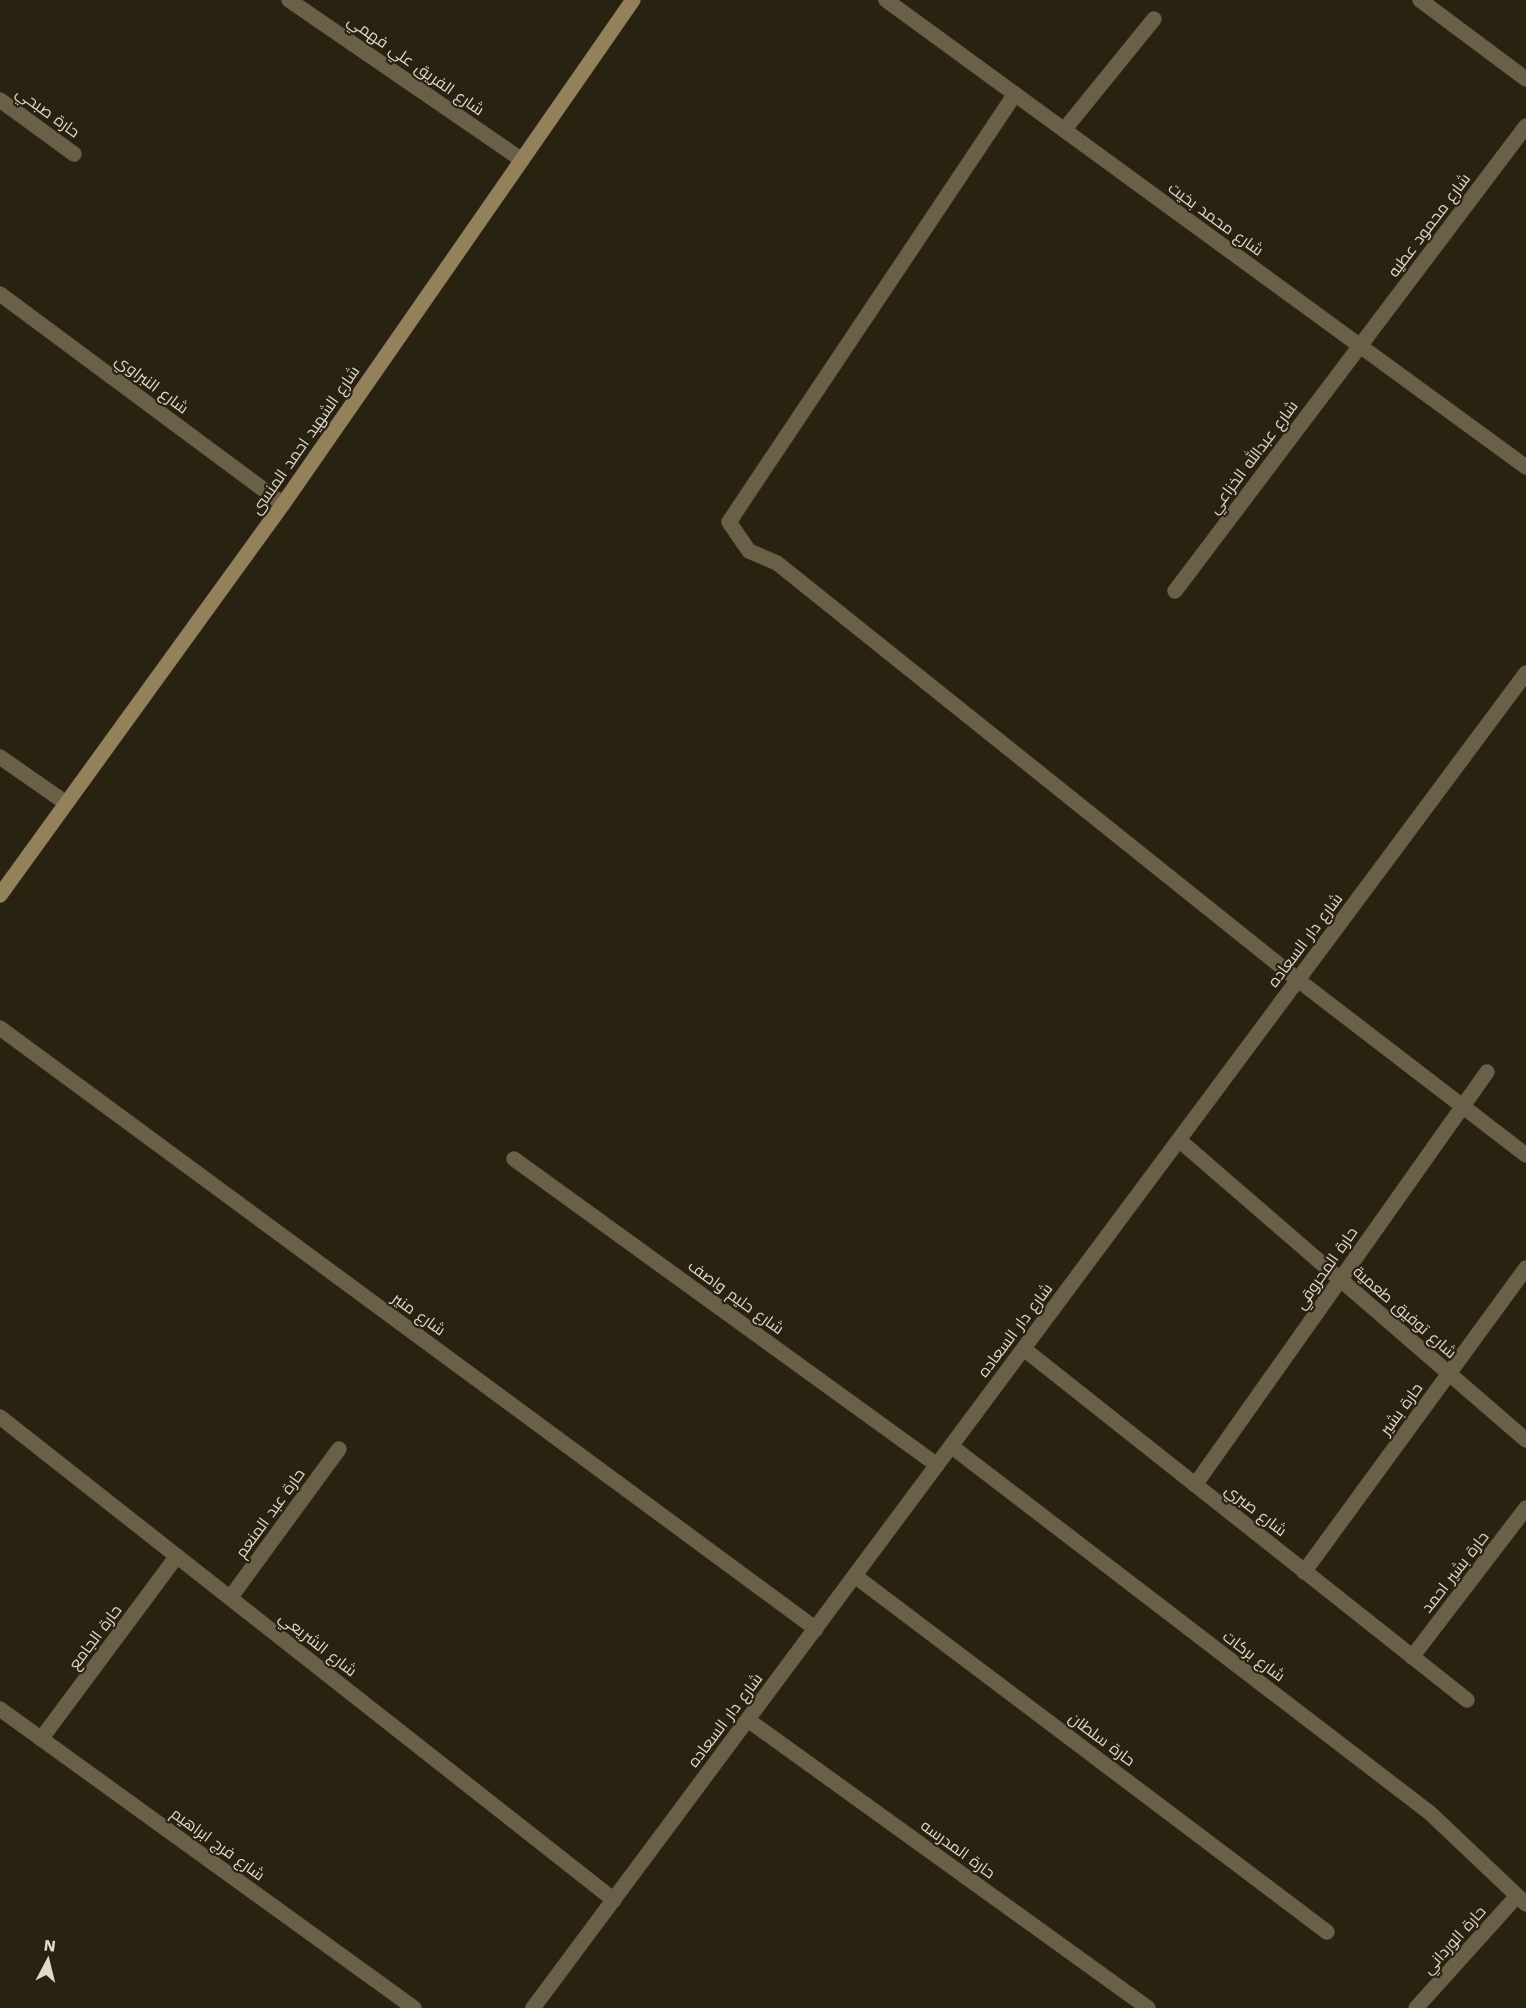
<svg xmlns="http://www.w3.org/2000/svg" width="1526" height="2008" viewBox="0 0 1526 2008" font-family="'Work Sans',Cairo,sans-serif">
  <rect width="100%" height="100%" fill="#282210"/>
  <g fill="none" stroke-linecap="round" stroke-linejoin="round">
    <g stroke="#413c2b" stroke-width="16">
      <g id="street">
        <polyline points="289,0 522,160"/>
        <polyline points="886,0 1526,467"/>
        <polyline points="1420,0 1526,79"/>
        <polyline points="1015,94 729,522 749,551 777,563 1298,980 1526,1155"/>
        <polyline points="0,100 74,154"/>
        <polyline points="1064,130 1154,19"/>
        <polyline points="0,294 283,504"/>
        <polyline points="1175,591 1526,126"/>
        <polyline points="0,757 66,803"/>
        <polyline points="0,1028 816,1629"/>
        <polyline points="1179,1140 1526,1440"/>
        <polyline points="514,1159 937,1465"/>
        <polyline points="1024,1349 1467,1700"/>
        <polyline points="0,1417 614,1900"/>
        <polyline points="951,1446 1430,1813 1526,1904"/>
        <polyline points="1195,1485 1487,1072"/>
        <polyline points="1304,1572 1526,1268"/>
        <polyline points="855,1576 1327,1932"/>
        <polyline points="230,1598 339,1449"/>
        <polyline points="1412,1657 1526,1508"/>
        <polyline points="0,1709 414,2008"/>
        <polyline points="748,1720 1148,2008"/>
        <polyline points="41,1739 177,1556"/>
        <polyline points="533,2008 1526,673"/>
        <polyline points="1416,2008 1517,1896"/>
      </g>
    </g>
    <g stroke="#413c2b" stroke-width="16">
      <polyline id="secondary" points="0,895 283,504 633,0"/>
    </g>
    <use href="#street" stroke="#6a5f47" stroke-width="15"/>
    <use href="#secondary" stroke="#93815a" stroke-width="15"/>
  </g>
  <g text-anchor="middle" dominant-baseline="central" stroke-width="4.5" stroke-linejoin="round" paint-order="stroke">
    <g font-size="16" fill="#dedacf" stroke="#282210">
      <text transform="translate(416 65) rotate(35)">شارع الفريق علي فهمي</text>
      <text transform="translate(48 112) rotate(36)">حارة صبحي</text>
      <text transform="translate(1216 219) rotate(36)">شارع محمد بخيت</text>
      <text transform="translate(1429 225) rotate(-53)">شارع محمود عطيه</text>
      <text transform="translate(152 384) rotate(37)">شارع النبراوي</text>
      <text transform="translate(305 440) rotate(-55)">شارع الشهيد احمد المنسى</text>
      <text transform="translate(1253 457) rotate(-53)">شارع عبدالله الخزاعي</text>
      <text transform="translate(1305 940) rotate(-53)">شارع دار السعاده</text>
      <text transform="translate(1326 1268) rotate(-55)">حارة المحروقي</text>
      <text transform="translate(736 1297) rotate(36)">شارع حليم واصف</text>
      <text transform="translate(1405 1312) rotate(41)">شارع توفيق طعمية</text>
      <text transform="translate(419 1314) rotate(36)">شارع منير</text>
      <text transform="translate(1015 1330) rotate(-53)">شارع دار السعاده</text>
      <text transform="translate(1401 1409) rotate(-54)">حارة بشير</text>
      <text transform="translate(1256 1510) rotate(38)">شارع صبري</text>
      <text transform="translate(270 1513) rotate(-54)">حارة عبد المنعم</text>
      <text transform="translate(1455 1572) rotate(-52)">حارة بشير احمد</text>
      <text transform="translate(95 1637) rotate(-53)">حارة الجامع</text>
      <text transform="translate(318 1644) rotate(38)">شارع الشريعي</text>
      <text transform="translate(1254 1656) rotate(37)">شارع بركات</text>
      <text transform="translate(725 1720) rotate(-53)">شارع دار السعاده</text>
      <text transform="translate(1102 1739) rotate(37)">حارة سلطان</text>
      <text transform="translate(218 1844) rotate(36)">شارع فرج ابراهيم</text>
      <text transform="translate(958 1849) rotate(36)">حارة المدرسه</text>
      <text transform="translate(1454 1940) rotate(-48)">حارة الورداني</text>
    </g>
  </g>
  <g transform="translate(48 1960) rotate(7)" stroke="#282210" stroke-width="4.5" paint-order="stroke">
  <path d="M0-4.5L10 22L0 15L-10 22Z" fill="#dedacf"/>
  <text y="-9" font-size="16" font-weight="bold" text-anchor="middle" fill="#dedacf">N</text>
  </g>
</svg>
